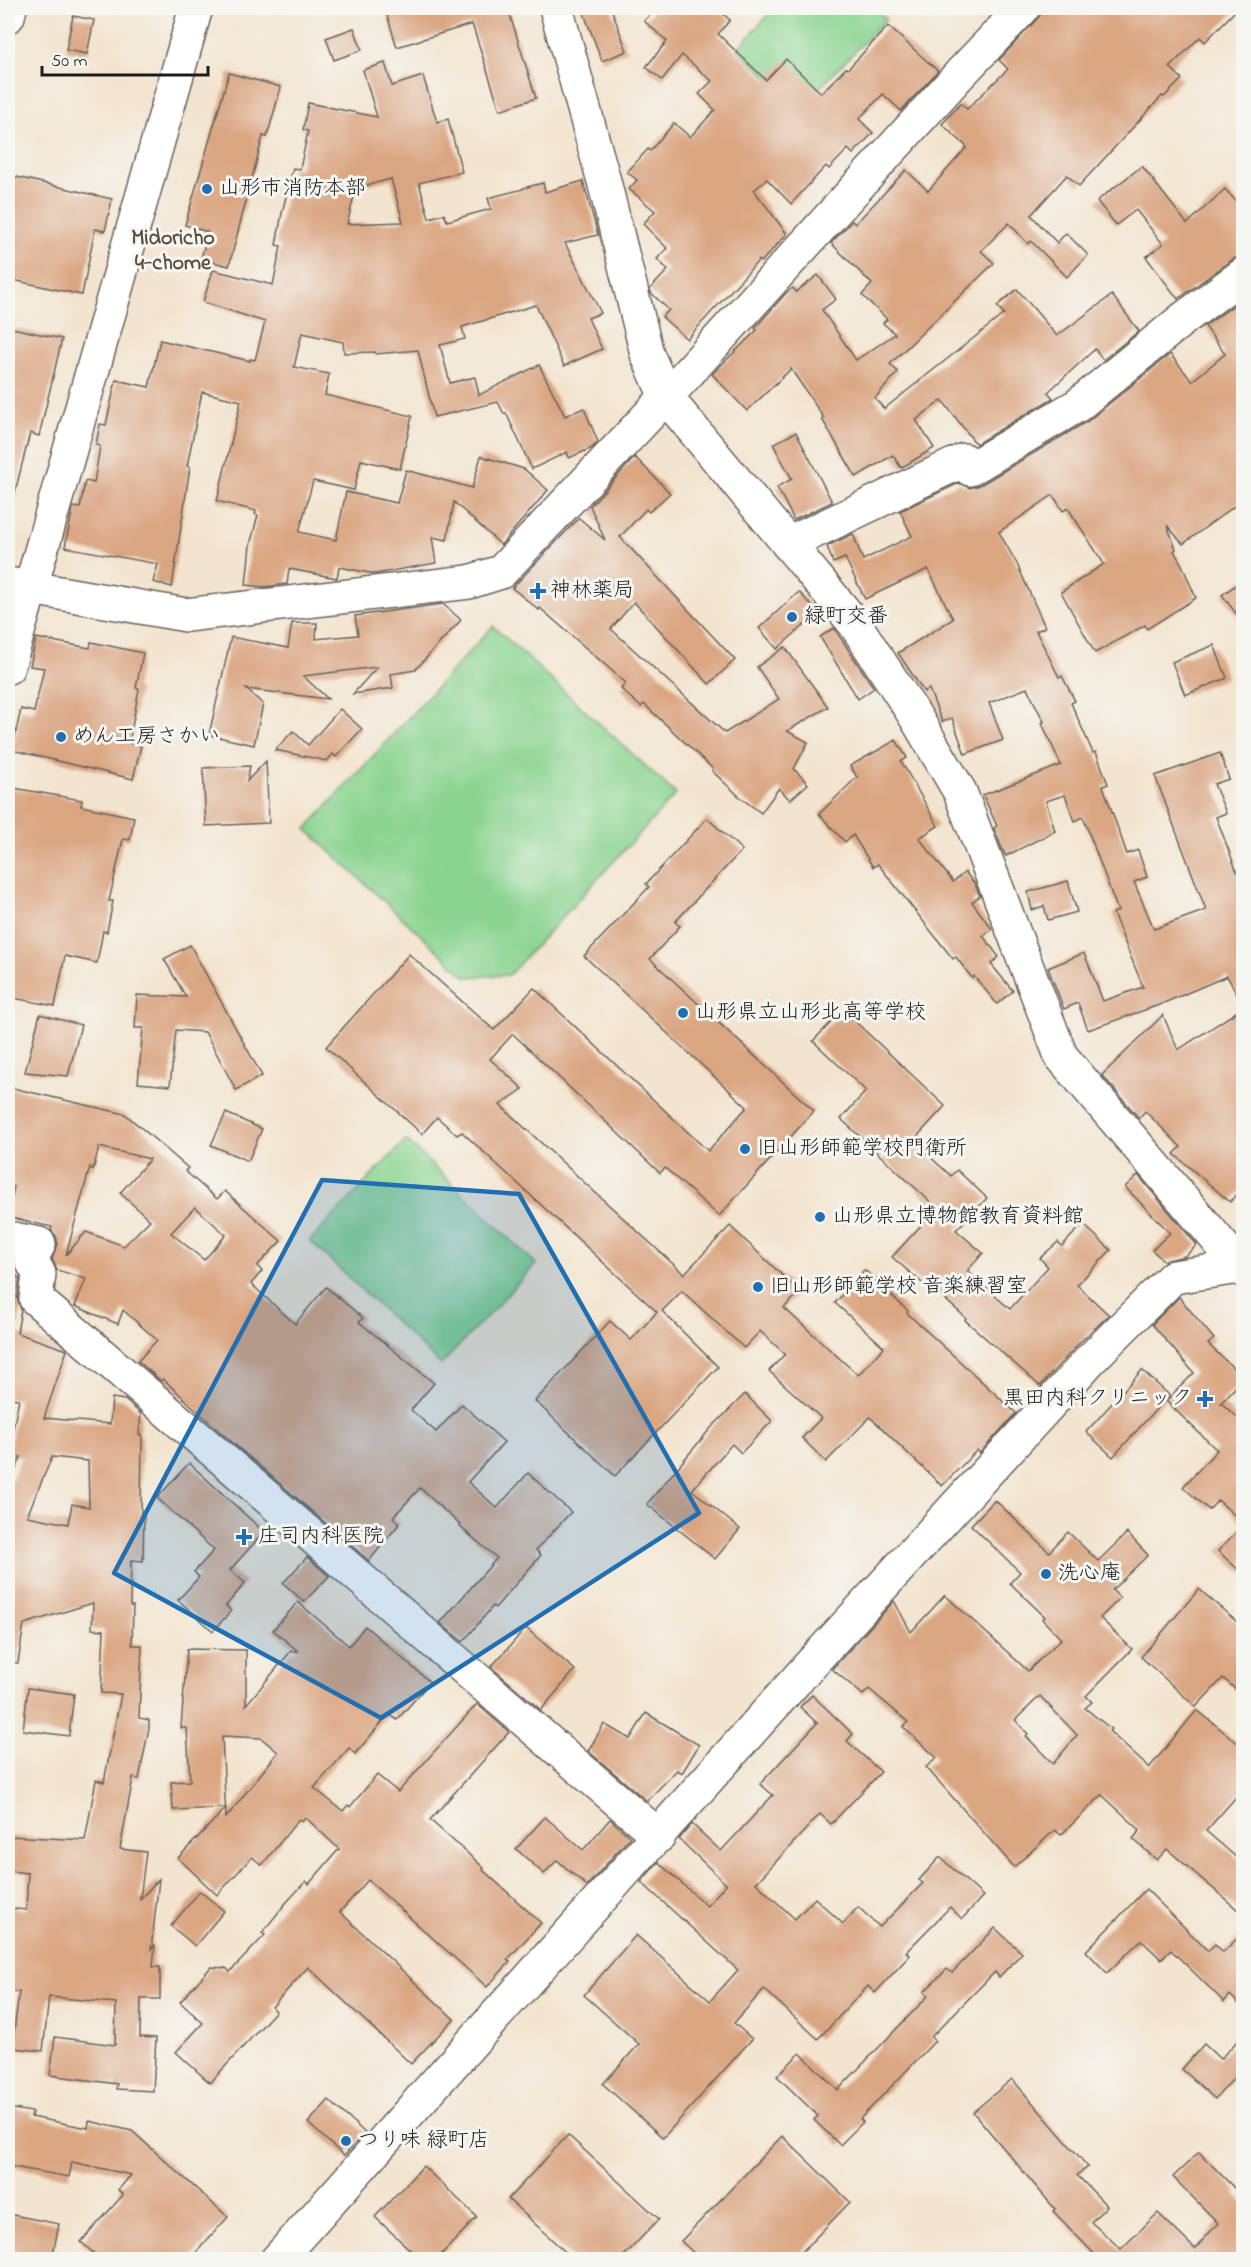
<svg xmlns="http://www.w3.org/2000/svg" width="1251" height="2267" viewBox="0 0 1251 2267" font-family="'Indie Flower','Klee One',sans-serif">
  <rect width="100%" height="100%" fill="#f6f6f2"/>
  <filter id="ink" filterUnits="userSpaceOnUse"><feTurbulence type="fractalNoise" baseFrequency=".0167" numOctaves="2"/><feDisplacementMap in="SourceGraphic" scale="12" xChannelSelector="R" yChannelSelector="G"/><feConvolveMatrix kernelMatrix="1 2 1 2 8 2 1 2 1" color-interpolation-filters="sRGB"/></filter>
  <filter id="wash" filterUnits="userSpaceOnUse"><feTurbulence type="fractalNoise" baseFrequency=".008" numOctaves="4" result="noise"/><feDisplacementMap in="SourceGraphic" scale="24" xChannelSelector="R" yChannelSelector="G"/><feGaussianBlur stdDeviation="1.35" result="paint"/><feColorMatrix in="noise" values="0 0 0 0 0 0 0 0 0 0 0 0 0 0 0 0 0 1.4 0 .05"/><feComposite in="paint" operator="in"/></filter>
  <g filter="url(#wash)">
    <rect width="100%" height="100%" fill="#f3e4cf"/>
    <g fill="#8bd490" stroke="#547856" stroke-width="1.5">
      <polygon points="774,8 874,8 886,19 800,108 738,49"/>
      <polygon points="493,626 676,794 509,975 466,977 306,829"/>
      <polygon points="406,1140 536,1264 441,1365 310,1241"/>
    </g>
    <g id="blocks">
      <g fill="#daa581" fill-rule="evenodd">
        <polygon points="410,8 509,8 509,12 536,98 500,110 472,24 397,47 387,15"/>
        <polygon points="582,8 611,8 627,51 602,61"/>
        <polygon points="656,8 716,8 730,20 718,34 766,80 786,59 821,93 846,68 848,69 888,26 938,71 901,111 883,94 859,119 873,133 853,154 848,149 829,169 826,166 791,204 767,179 754,190 787,234 761,262 759,260 687,339 662,317 669,310 651,293 650,289 668,270 657,259 667,248 643,224 655,211 629,189 637,180 627,172 648,149 650,151 674,123 690,137 715,110 699,94 712,81 682,55 662,80 646,67 667,41 644,21"/>
        <polygon points="1047,8 1238,8 1205,42 1200,37 1170,67 1182,79 1164,97 1162,96 1079,186 1067,175 1031,215 1057,243 1066,233 1088,255 1067,277 1031,241 1028,244 1009,223 981,251 994,263 890,364 898,372 875,398 884,409 1004,314 997,306 1017,289 1057,336 1112,295 1139,331 1103,360 1095,349 1048,392 1053,398 976,444 942,400 916,420 934,448 901,468 893,455 856,477 822,419 824,418 791,369 747,411 712,374 757,330 755,328 787,292 793,288 796,292 818,275 836,299 822,310 856,360 895,334 883,323 887,319 862,295 872,284 831,243 852,221 855,224 906,170 928,191 967,147 942,124 961,103 967,109 1008,69 999,60"/>
        <polygon points="73,16 94,20 87,54 66,50"/>
        <polygon points="354,28 362,50 334,60 326,38"/>
        <path d="M385,63l7,23 31,-10 14,46 11,-3 14,53 -43,11 10,35 15,-4 3,7 44,-12 -3,-11 35,-9v-1l20,-5 2,9 38,-11 15,54 -33,8 36,70 -13,5 14,31 -38,17 -28,-61 -74,22 3,12 -25,6 10,38 25,-6 4,18 60,-30 26,51 19,-8 14,34 -6,6 -23,10 -2,-6 -35,17 -26,-56 -2,1 -6,-12 -64,15 -16,-67 -42,4 -1,-2 -31,1 -1,-11 -41,-9 -8,34 35,7 -4,21 87,21 -12,53 -39,-9 -7,30 -41,-9 -14,51 37,8 10,-48 51,11 9,-33 66,18 9,-32 43,13 24,21 -47,55 -47,-43 -7,38 -15,-3 4,26 -61,11 -36,-7 -2,11 -48,-9 -2,15 -24,3 -17,-2 4,-40 8,-30 -3,-1 1,-3 -39,-10 24,-100 -39,-9 -15,74 3,1 -18,120 -19,-5 5,-18 -93,-17 8,-40 7,1 5,-27 9,2 6,-37 -4,-1 4,-21 6,1 10,-45 33,7 11,-47 90,21v-2l5,1 10,-38 -62,-20 10,-32 60,15 8,-39 -5,-1 6,-32 11,-45 7,1 8,-38 -5,-1 5,-27 69,14 -14,-47zM391,179l12,43 -56,2 9,-36z"/>
        <polygon points="229,73 281,87 267,137 263,136 229,266 201,259 208,232 185,225"/>
        <polygon points="1142,166 1187,224 1225,189 1244,210 1244,256 1233,259 1178,299 1146,257 1163,244 1136,210 1116,225 1097,201"/>
        <polygon points="8,175 112,199 105,231 95,229 82,295 8,279"/>
        <polygon points="1244,298 1244,499 1183,544 1167,525 1176,549 1174,551 1182,565 1196,598 1147,629 1145,625 1095,653 1061,592 1104,564 1068,508 1063,511 1053,495 999,532 1017,564 1045,627 1036,631 1059,677 1062,676 1075,701 1071,703 1093,753 1096,752 1108,784 1103,786 1127,854 1138,850 1147,877 1134,882 1154,929 1206,910 1155,776 1220,753 1229,779 1214,784 1226,813 1216,817 1237,872 1244,869 1244,1007 1227,976 1159,1005 1088,1030 1078,1003 1064,1009 1048,968 1084,953 1103,1001 1143,987 1113,913 1118,911 1083,817 1075,821 1065,795 1046,801 1055,831 1006,856 1003,851 994,828 997,826 983,795 1061,765 1042,723 1044,722 1027,688 989,703 1003,740 965,754 952,718 942,722 929,689 924,692 898,653 953,619 928,569 865,599 845,558 833,563 827,546 853,534 863,560 912,536 900,511 959,483 970,488 980,485 1088,421 1170,354 1192,381 1225,354 1205,326"/>
        <polygon points="8,327 62,339 39,436 30,433 14,496 8,495"/>
        <polygon points="796,432 832,502 794,520 777,487 792,479 773,444"/>
        <polygon points="635,457 670,493 649,512 646,509 620,537 735,660 709,684 634,602 611,629 725,733 779,699 757,667 785,647 828,707 787,731 808,742 794,769 808,784 790,800 779,788 761,813 741,798 712,771 713,769 644,704 641,707 621,689 626,683 540,608 539,610 512,588 579,518 605,540 590,506"/>
        <polygon points="1244,579 1244,624 1222,595"/>
        <polygon points="799,592 818,613 777,649 759,628"/>
        <polygon points="443,604 461,620 415,670 391,674 393,688 353,694 377,667 303,676 328,699 246,689 263,704 254,745 209,735 231,637 288,648 292,623 317,623 316,639 358,635 355,616"/>
        <polygon points="834,628 874,688 858,699 820,637"/>
        <polygon points="36,638 90,648 91,642 143,653 136,688 139,689 129,743 141,746 133,779 12,750 21,709 34,712 44,668 30,666"/>
        <polygon points="1214,645 1227,678 1185,695 1172,662"/>
        <polygon points="340,709 362,729 336,757 333,754 327,761 275,750 293,731 308,745"/>
        <polygon points="896,740 907,758 901,761 938,826 919,838 953,882 965,872 975,884 980,896 972,902 992,929 983,936 999,957 991,964 1013,991 997,1004 974,976 972,978 956,957 953,959 878,864 873,867 853,835 845,842 819,814 857,777 850,766"/>
        <polygon points="266,761 269,823 206,826 203,768 250,766 247,781"/>
        <polygon points="8,787 82,800 81,806 134,817 130,840 123,839 109,901 113,901 107,932 103,931 97,963 65,956 55,1006 8,997"/>
        <polygon points="707,818 742,850 675,922 680,926 650,959 814,1111 719,1216 665,1168 660,1173 513,1034 490,1059 523,1089 500,1105 684,1274 730,1226 800,1292 784,1308 858,1375 884,1347 835,1303 864,1270 908,1311 907,1313 1016,1413 980,1453 977,1450 942,1486 870,1417 826,1462 802,1438 821,1418 769,1371 785,1354 760,1331 744,1348 682,1291 662,1311 718,1367 615,1476 535,1401 610,1321 631,1340 657,1312 462,1132 457,1135 437,1117 422,1134 326,1047 409,954 494,1030 534,988 708,1151 747,1107 584,956 649,887 646,884"/>
        <polygon points="1068,881 1077,912 1048,920 1044,906 1032,910 1028,892"/>
        <polygon points="190,945 262,1076 236,1090 205,1032 176,1030 170,1086 138,1083 143,1028 135,1028 137,995 186,997 164,959"/>
        <polygon points="1244,1007 1244,1187 1230,1202 1174,1154 1181,1147 1145,1111 1139,1118 1102,1075 1163,1015 1178,1050"/>
        <polygon points="843,1010 945,1106 913,1141 951,1176 957,1170 987,1198 956,1230 983,1253 967,1271 1010,1309 1048,1267 1040,1258 1058,1242 1062,1246 1083,1224 1111,1250 1077,1285 1109,1315 1081,1341 1040,1386 965,1320 966,1318 930,1286 928,1288 892,1257 937,1208 841,1119 866,1091 813,1041"/>
        <polygon points="40,1014 81,1025 68,1076 25,1072"/>
        <path d="M8,1087l117,27 63,54 -3,3 32,28 8,-8 56,50 -24,25 5,5 -11,13 44,40 31,-37 37,31 -4,4 75,61 -23,27 25,22 26,-28 42,38 -36,40 29,26 31,-35 43,39 -35,38 5,5 -46,53 -2,-2 -30,36 -23,-19 57,-65 -38,-32 1,-1 -40,-37 -27,29 7,6 -31,38 -152,-132 -54,-50 -2,2 -23,-20 19,-21 -34,-30 -5,14 -43,-18 11,-27 -29,-9 -5,-11 6,-15 -2,-8 -5,-6 1,-3 -44,-10 6,-30 -6,-2zM99,1147l51,12 -30,34 30,27 -26,26 -38,-14 -20,23 24,-88 3,3zM195,1207l31,28 -22,25 -33,-27z"/>
        <polygon points="226,1113 262,1129 248,1161 211,1145"/>
        <polygon points="1138,1175 1197,1245 1185,1256 1164,1261 1152,1250 1170,1233 1125,1187"/>
        <path d="M8,1275l12,3 -3,19 4,13 -4,23 50,17 -23,68 66,6 2,-26 13,2 16,14 -2,21h3l-1,80 3,-4 -1,50 -12,-1 -1,46h3l-1,39h10l-3,73 10,2v8l-10,51 -6,-1 -13,71 26,3 -6,47 19,-20 -8,71 4,-6 -2,23h7v32h-19l-1,38 16,1 -3,53 -37,-2 1,-5 -67,-9 5,-38 60,8 1,-42 -67,-6 -6,54 -31,-3 7,-56 -11,-1v-83l18,2 2,-37 -20,-2v-35l77,4 11,-60 8,2 17,-88 -20,-1 3,-63 -12,-1 1,-26 -69,21 -6,39 -10,-1v-173l13,-32 -13,-2 11,-56 -11,-1zM52,1457l36,4 1,46 -17,-3 -4,20 -41,-8z"/>
        <polygon points="1179,1297 1214,1339 1208,1344 1244,1378 1221,1403 1244,1423 1244,1524 1218,1500 1209,1510 1183,1487 1217,1450 1166,1401 1194,1373 1152,1324"/>
        <polygon points="1142,1370 1169,1395 1113,1457 1086,1432"/>
        <polygon points="745,1394 772,1421 741,1453 732,1444 692,1490 740,1529 715,1559 647,1504 710,1429"/>
        <polygon points="189,1463 264,1532 230,1570 245,1583 226,1606 231,1611 213,1631 178,1600 199,1577 194,1572 214,1550 157,1498"/>
        <path d="M995,1500l54,52 19,-20 30,29 29,-28 21,22 -36,35 8,8 -20,20 32,31 -46,47 6,6 -7,6 26,21 -2,2 40,37 48,-58 47,38v40l-38,43 38,33v51l-77,-66 -10,11 -24,-21 7,-9 -38,-35 -41,40 -6,-5 -41,37 -88,-100 11,-9 -34,-31 5,-5 -39,-33 -6,6 -31,-26 62,-68 17,31 34,-37 83,76 33,-32 -19,-20 3,-2 -35,-34 10,-11 -49,-47zM1040,1696l37,39 -24,29 -27,-28 2,-2 -13,-14z"/>
        <polygon points="1244,1524 1244,1575 1218,1551"/>
        <polygon points="307,1557 329,1576 304,1602 283,1583"/>
        <polygon points="1199,1589 1244,1628 1244,1697 1223,1678 1196,1707 1141,1657"/>
        <path d="M298,1602l51,44 16,-20 65,56 -33,38 -8,-6 -34,40 -6,-6 -35,40 29,23 5,-6 2,2 27,-32 21,17 79,-88 32,28 -79,88 54,48 -1,2 58,53 -34,37 3,2 -23,25 -119,-107 -28,32 114,107 -43,45 -103,-97 -36,40 4,4 -66,72 -34,-31 27,-29 -23,-21 31,-35 15,1 4,4 35,-37 -3,-2 23,-29 21,-23 3,3 30,-35 -34,-32 -3,4 -3,-2 -37,46 -10,-8 -35,38 -39,-37 48,-50 -53,2 -2,-28 19,-1 -3,-53h-6l6,-79 59,1v55l45,-54h7l-25,-21zM222,1736l39,2 17,14 -52,66z"/>
        <polygon points="526,1628 575,1670 541,1710 491,1667"/>
        <polygon points="28,1688 74,1694 69,1736 23,1730"/>
        <polygon points="812,1695 853,1734 847,1741 881,1772 831,1824 820,1814 756,1883 795,1919 815,1898 843,1924 858,1907 880,1927 923,1883 919,1880 940,1857 983,1896 962,1919 950,1907 906,1952 910,1955 875,1993 868,1986 818,2039 764,1989 734,2023 752,2039 663,2138 603,2084 639,2044 584,1995 636,1935 710,2001 738,1970 641,1882 658,1862 707,1906 726,1884 679,1839 692,1824 721,1851 773,1795 760,1784 817,1723 800,1707"/>
        <polygon points="646,1713 699,1745 682,1773 677,1770 647,1801 588,1751 604,1724 630,1739"/>
        <polygon points="545,1817 583,1850 610,1819 630,1837 587,1886 557,1860 544,1874 516,1849"/>
        <polygon points="1146,1889 1208,1951 1215,1944 1223,1952 1244,1932 1244,2009 1230,1995 1224,2002 1171,1950 1161,1959 1141,1940 1107,1973 1086,1951"/>
        <polygon points="200,1891 224,1911 195,1946 171,1926"/>
        <polygon points="995,1928 1022,1953 999,1977 995,1972 931,2037 935,2041 860,2119 863,2122 840,2145 814,2120 818,2116 777,2076 800,2053 838,2090 928,1996 924,1992 947,1969 952,1973"/>
        <polygon points="1244,2034 1244,2067 1215,2099 1182,2069 1204,2044 1220,2059"/>
        <polygon points="1012,2079 1088,2167 1077,2175 1107,2206 1091,2222 1121,2249 1158,2213 1195,2249 1218,2223 1173,2177 1199,2152 1238,2192 1235,2194 1244,2203 1244,2259 1099,2259 1053,2211 1055,2209 973,2112"/>
        <polygon points="329,2100 365,2133 344,2156 308,2123"/>
        <polygon points="8,2108 32,2112 31,2117 88,2128 89,2121 132,2131 228,2217 190,2259 100,2259 81,2242 123,2195 118,2190 131,2175 72,2162 69,2177 8,2166"/>
        <polygon points="568,2135 659,2219 621,2259 573,2259 508,2199"/>
        <polygon points="782,2136 850,2202 795,2259 700,2259 681,2241"/>
        <polygon points="423,2166 477,2217 437,2259 420,2259 375,2217"/>
        <polygon points="8,2214 59,2224 52,2259 8,2250"/>
      </g>
    </g>
  </g>
  <g filter="url(#ink)">
    <use href="#blocks" fill-opacity="0" stroke="#67625b" stroke-width="1.5"/>
    <g fill="none" stroke-linecap="round" stroke-linejoin="round">
      <g stroke="#67625b" stroke-width="36">
        <g id="minor">
          <polyline points="556,8 604,181 647,354 666,397 855,624 915,716 960,792 1061,1056 1244,1271"/>
          <polyline points="8,16 10,8"/>
          <polyline points="970,469 1078,405 1183,319 1244,274"/>
          <polyline points="788,544 964,460"/>
          <polyline points="8,584 186,615 469,582 501,572 666,397 960,74 1023,8"/>
          <polyline points="8,667 196,8"/>
          <path d="M8,1238l31,6 -8,15 8,15 -3,25c209,177 414,359 623,537"/>
          <polyline points="277,2260 809,1666 1091,1359 1173,1277 1240,1267 1244,1264"/>
        </g>
      </g>
      <use href="#minor" stroke="#fff" stroke-width="33"/>
    </g>
  </g>
  <path fill="#1f6fb2" fill-opacity="0.2" stroke="#1f6fb2" stroke-width="4.5" stroke-linejoin="round" d="M322,1180l197,14 180,319 -318,205 -267,-145z"/>
  <g fill="#1f6fb2" stroke="#f6f6f2" stroke-width="2">
    <circle cx="207" cy="189" r="6"/>
    <path d="M535 582h6v6h6v6h-6v6h-6v-6h-6v-6h6z"/>
    <circle cx="792" cy="617" r="6"/>
    <circle cx="61" cy="737" r="6"/>
    <circle cx="683" cy="1013" r="6"/>
    <circle cx="745" cy="1149" r="6"/>
    <circle cx="820" cy="1217" r="6"/>
    <circle cx="758" cy="1287" r="6"/>
    <path d="M1202 1390h6v6h6v6h-6v6h-6v-6h-6v-6h6z"/>
    <path d="M241 1528h6v6h6v6h-6v6h-6v-6h-6v-6h6z"/>
    <circle cx="1046" cy="1574" r="6"/>
    <circle cx="346" cy="2141" r="6"/>
  </g>
  <g text-anchor="middle" dominant-baseline="central" stroke-width="6" stroke-linejoin="round" paint-order="stroke">
    <g font-size="21" fill="#1c1c1c" stroke="#f6f6f2" text-anchor="start">
      <text x="219" y="189">山形市消防本部</text>
      <text x="550" y="591">神林薬局</text>
      <text x="804" y="617">緑町交番</text>
      <text x="73" y="737">めん工房さかい</text>
      <text x="695" y="1013">山形県立山形北高等学校</text>
      <text x="757" y="1149">旧山形師範学校門衛所</text>
      <text x="832" y="1217">山形県立博物館教育資料館</text>
      <text x="770" y="1287">旧山形師範学校 音楽練習室</text>
      <text x="1192" y="1399" text-anchor="end">黒田内科クリニック</text>
      <text x="258" y="1537">庄司内科医院</text>
      <text x="1058" y="1574">洗心庵</text>
      <text x="358" y="2141">つり味 緑町店</text>
    </g>
    <g font-size="22" font-weight="bold" fill="#5e4c3f" stroke="#f6f6f2">
      <text x="173" y="239">Midoricho<tspan x="173" dy="25">4-chome</tspan></text>
    </g>
  </g>
  <rect width="1251" height="2267" fill="none" stroke="#f6f6f2" stroke-width="30"/>
  <path d="M42 66v9h166v-9" fill="none" stroke="#1c1c1c" stroke-width="3"/>
  <text x="51" y="66" font-size="18" fill="#1c1c1c" stroke="#f6f6f2" stroke-width="4.5" paint-order="stroke">50 m</text>
</svg>
